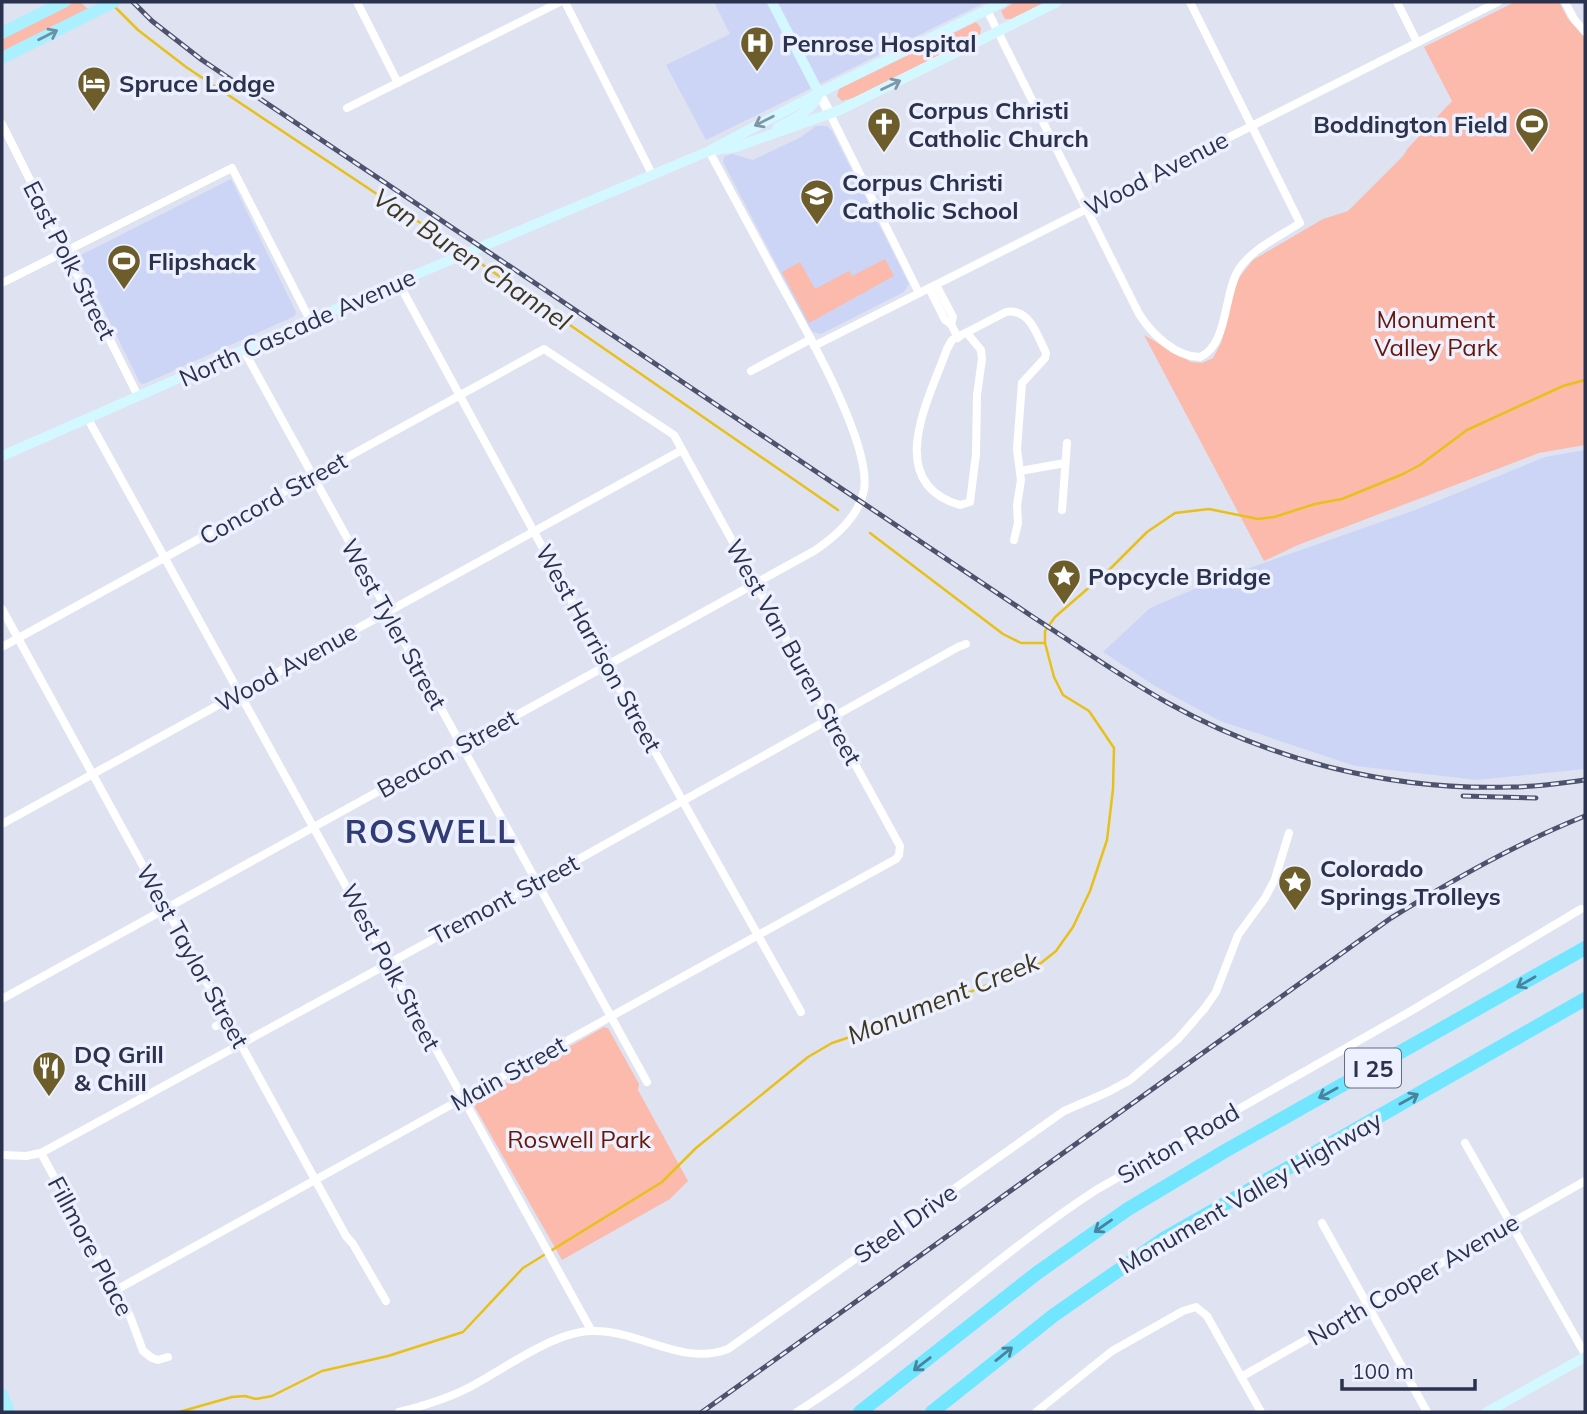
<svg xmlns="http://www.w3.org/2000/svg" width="1587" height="1414" viewBox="0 0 1587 1414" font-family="Mulish,sans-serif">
  <rect width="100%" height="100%" fill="#dfe3f1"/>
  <g fill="#ccd5f5">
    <polygon points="714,2 986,2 706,140 666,65 730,34"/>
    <polygon points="816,126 827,126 832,131 909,284 904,292 821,334 813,332 809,327 723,162 724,157 732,154 753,160 801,137"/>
    <polygon points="231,179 296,312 295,316 144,384 140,383 79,260 81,255"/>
    <polygon points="1585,450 1585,769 1477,780 1355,766 1220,721 1155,686 1103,652 1150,608 1218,579 1418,509 1545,457"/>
  </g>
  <g fill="#fbbaab">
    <polygon points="75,2 80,2 88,9 2,52 2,39"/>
    <polygon points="1015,2 1045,2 1011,19 1005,19 1001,11"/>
    <polygon points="1515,2 1559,2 1568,19 1585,37 1585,445 1539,453 1298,545 1264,561 1144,335 1191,362 1202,363 1213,358 1221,343 1237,280 1253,260 1323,219 1348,211 1403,156 1408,148 1452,101 1424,47"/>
    <polygon points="976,22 981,28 980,35 856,97 842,101 837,96 839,89"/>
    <polygon points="885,259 894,276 809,323 782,272 800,262 815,289 849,271 852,276"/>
    <polygon points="604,1027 608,1028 639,1084 638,1090 688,1181 670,1199 562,1260 472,1102"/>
  </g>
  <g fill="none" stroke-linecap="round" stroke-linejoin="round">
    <g stroke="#e8c019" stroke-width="2.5">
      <polyline points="115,7 138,30 186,67 461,250"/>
      <polyline points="470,256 838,510"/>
      <polyline points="870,533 1003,634 1021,643 1044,643"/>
      <polyline points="179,1412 232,1397 245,1396 256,1399 272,1396 322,1371 388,1356 463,1332 523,1268 662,1182 696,1148 808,1057 832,1043 901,1020 1041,963 1056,951 1073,927 1090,891 1107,840 1113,789 1114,748 1089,711 1063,695 1054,677 1045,643 1045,631 1055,617 1108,571 1147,532 1175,513 1209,509 1258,519 1274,517 1315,504 1342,499 1403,474 1420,465 1467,430 1563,386 1585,380"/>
    </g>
    <g stroke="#fff" stroke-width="8">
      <polyline points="357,2 398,83"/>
      <polyline points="565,2 652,174"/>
      <polyline points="1397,2 1417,42"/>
      <polyline points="1565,2 1574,19 1585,32"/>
      <path d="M987,10l152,304c13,20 36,43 61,43 29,-13 23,-63 39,-88 14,-21 40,-32 61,-46l-110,-221"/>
      <polyline points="347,108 560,2"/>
      <polyline points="830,114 919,293"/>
      <polyline points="2,124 138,396"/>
      <polyline points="398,282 607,666 801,1012"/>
      <polyline points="2,283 232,168 310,320"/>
      <polyline points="936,285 953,317 951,324"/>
      <polyline points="929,288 945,320 951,324 958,338"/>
      <path d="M967,333l14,17 1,9 -5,36 -1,59 -6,48 -10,3c-78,-23 -30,-108 -13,-156l5,-9 54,-28c24,-4 31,23 40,41l-1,5 -23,25 -5,66 4,31 -4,25 1,18 -4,17"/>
      <polyline points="814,346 1498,2"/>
      <polyline points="243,349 647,1082"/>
      <polyline points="751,371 811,339"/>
      <polyline points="88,419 591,1330"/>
      <polyline points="1020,471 1065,463"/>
      <polyline points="1062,510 1067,443"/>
      <polyline points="2,609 346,1236 353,1244 386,1301"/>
      <polyline points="2,647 544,349 674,435 900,846 899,855 896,859 116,1290"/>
      <polyline points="2,824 682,450"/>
      <path d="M2,999l812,-448c21,-14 45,-35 50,-61 8,-48 -62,-167 -86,-211 -23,-43 -46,-85 -69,-128"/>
      <polyline points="216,1026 227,1020"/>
      <polyline points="1465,1143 1585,1354"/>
      <polyline points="41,1153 536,883 958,647 966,644"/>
      <polyline points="2,1155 26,1156 41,1153 130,1316 143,1351 152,1358 158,1360 168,1357"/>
      <polyline points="1322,1223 1427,1412"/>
      <polyline points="1241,1377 1585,1181"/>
      <path d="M399,1412c24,-6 48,-13 71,-25 34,-18 83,-55 121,-56 47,-2 91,36 137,18l336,-238 44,-19 22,-12 48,-41 27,-31 11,-16 22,-57 27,-37 10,-19 14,-46"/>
      <path d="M797,1412c106,-66 195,-154 299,-222l315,-179 170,-102"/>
      <polyline points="1036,1412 1112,1351 1183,1311 1196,1307 1207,1316 1261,1412"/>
    </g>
    <polyline stroke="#fff" stroke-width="10" points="819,93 830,114"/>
    <g stroke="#d4f8ff" stroke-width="10">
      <polyline points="772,2 819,93"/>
      <path d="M777,128c16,-9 35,-16 42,-35"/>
      <polyline points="716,150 736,147 840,110 1057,2"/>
      <polyline points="2,456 398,282 709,151 819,93 1003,2"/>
      <polyline points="1487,1412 1585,1357"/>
    </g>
    <g stroke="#aaf0fe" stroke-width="12">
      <polyline points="2,33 64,2"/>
      <polyline points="2,58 114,2"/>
      <polyline points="2,1394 9,1412"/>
    </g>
    <g stroke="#71e6fe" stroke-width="14">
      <polyline points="860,1412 1037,1273 1128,1209 1225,1151 1585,948"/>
      <polyline points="932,1412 1054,1315 1165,1238 1585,999"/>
    </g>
    <g stroke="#4d536c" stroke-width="5">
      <g id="rail">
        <path d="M133,2l19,19 50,39 831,557c45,29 88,60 135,86 104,58 224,88 343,84 25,0 50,-4 74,-7"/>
        <polyline points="1463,796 1536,798"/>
        <path d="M702,1412l689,-494c62,-38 126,-75 194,-102"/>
      </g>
    </g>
    <use href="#rail" stroke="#ecf0ff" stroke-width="2.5" stroke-dasharray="8" stroke-linecap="butt"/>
  </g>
  <defs><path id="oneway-shaft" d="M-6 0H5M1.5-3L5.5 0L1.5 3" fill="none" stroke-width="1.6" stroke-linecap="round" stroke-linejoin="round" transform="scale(1.75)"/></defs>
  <use stroke="#6a91a6" href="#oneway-shaft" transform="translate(48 35) rotate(-27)"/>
  <g stroke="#8095a6">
    <use href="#oneway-shaft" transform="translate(891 85) rotate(-26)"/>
    <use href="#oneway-shaft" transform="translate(764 121) rotate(153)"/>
  </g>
  <g stroke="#4a839d">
    <use href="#oneway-shaft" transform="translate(1526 982) rotate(150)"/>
    <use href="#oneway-shaft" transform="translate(1328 1093) rotate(151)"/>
    <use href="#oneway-shaft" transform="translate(1409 1099) rotate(-29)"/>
    <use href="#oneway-shaft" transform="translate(1103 1226) rotate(145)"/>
    <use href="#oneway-shaft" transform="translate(1004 1354) rotate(-39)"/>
    <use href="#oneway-shaft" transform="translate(922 1364) rotate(142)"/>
  </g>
  <defs>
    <g id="hospital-pin" transform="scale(1.75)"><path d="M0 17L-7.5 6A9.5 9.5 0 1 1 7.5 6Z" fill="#6c5d2a" stroke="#ecf0ff"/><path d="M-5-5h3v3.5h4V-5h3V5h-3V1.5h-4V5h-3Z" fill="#fff"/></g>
    <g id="hotel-pin" transform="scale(1.75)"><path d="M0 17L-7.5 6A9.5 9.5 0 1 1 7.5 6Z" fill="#6c5d2a" stroke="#ecf0ff"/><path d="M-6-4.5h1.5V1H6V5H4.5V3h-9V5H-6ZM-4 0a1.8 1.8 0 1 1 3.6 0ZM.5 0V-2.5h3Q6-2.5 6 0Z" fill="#fff"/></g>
    <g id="church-pin" transform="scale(1.75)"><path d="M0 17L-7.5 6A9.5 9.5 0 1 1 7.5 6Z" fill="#6c5d2a" stroke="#ecf0ff"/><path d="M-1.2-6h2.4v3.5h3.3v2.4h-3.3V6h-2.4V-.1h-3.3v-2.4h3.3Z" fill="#fff"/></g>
    <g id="stadium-pin" transform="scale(1.75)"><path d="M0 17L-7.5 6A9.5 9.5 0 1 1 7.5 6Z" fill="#6c5d2a" stroke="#ecf0ff"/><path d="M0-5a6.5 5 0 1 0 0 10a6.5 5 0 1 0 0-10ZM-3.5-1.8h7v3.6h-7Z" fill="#fff"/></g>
    <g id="school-pin" transform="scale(1.75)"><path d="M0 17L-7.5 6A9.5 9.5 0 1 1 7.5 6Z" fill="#6c5d2a" stroke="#ecf0ff"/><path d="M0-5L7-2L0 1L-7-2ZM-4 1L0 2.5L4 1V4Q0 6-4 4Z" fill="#fff"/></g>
    <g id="sight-pin" transform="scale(1.75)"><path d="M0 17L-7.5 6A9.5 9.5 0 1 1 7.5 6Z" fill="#6c5d2a" stroke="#ecf0ff"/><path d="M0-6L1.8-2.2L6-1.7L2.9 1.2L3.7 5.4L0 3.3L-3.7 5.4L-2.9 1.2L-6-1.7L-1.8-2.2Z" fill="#fff"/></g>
    <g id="restaurant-pin" transform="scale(1.75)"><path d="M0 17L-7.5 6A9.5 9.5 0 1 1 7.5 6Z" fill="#6c5d2a" stroke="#ecf0ff"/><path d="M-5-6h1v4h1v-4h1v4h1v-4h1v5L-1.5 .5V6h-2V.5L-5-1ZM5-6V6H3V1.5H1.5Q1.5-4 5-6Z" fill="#fff"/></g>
  </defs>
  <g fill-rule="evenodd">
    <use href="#hospital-pin" x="757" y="43"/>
    <use href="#hotel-pin" x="94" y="83"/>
    <use href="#church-pin" x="884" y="124"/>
    <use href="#stadium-pin" x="1532" y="124"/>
    <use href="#school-pin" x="817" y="196"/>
    <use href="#stadium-pin" x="124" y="261"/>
    <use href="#sight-pin" x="1064" y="576"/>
    <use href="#sight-pin" x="1295" y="882"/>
    <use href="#restaurant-pin" x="49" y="1068"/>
  </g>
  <g text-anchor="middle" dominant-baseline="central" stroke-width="7" stroke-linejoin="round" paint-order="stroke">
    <rect fill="#ecf0ff" stroke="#656b83" stroke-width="2" x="1345" y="1048.5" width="56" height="39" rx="5"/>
    <g font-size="23" font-weight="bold" fill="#2b324e">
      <text x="1373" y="1068">I 25</text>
    </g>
    <g font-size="24" font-weight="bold" fill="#2b324e" stroke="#ecf0ff" text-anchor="start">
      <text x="782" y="43">Penrose Hospital</text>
      <text x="119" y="83">Spruce Lodge</text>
      <text x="908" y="110">Corpus Christi<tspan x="908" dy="28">Catholic Church</tspan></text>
      <text x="1508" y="124" text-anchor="end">Boddington Field</text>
      <text x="842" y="182">Corpus Christi<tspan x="842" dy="28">Catholic School</tspan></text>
      <text x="148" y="261">Flipshack</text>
      <text x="1088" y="576">Popcycle Bridge</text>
      <text x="1320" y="868">Colorado<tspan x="1320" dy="28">Springs Trolleys</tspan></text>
      <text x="74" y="1054">DQ Grill<tspan x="74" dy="28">&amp; Chill</tspan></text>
    </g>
    <g font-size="24" fill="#2b324e" stroke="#ecf0ff">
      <text transform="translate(1156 173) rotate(-27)">Wood Avenue</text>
      <text transform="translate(70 260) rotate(63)">East Polk Street</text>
      <text transform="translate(297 327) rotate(-24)">North Cascade Avenue</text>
      <text transform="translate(273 498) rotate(-29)">Concord Street</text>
      <text transform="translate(394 624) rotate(61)">West Tyler Street</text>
      <text transform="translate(599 648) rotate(61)">West Harrison Street</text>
      <text transform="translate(794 652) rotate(61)">West Van Buren Street</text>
      <text transform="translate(286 667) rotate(-29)">Wood Avenue</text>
      <text transform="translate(447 753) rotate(-29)">Beacon Street</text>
      <text transform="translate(504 899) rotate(-28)">Tremont Street</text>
      <text transform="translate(193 956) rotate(61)">West Taylor Street</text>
      <text transform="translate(391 967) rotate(62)">West Polk Street</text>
      <text transform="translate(508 1073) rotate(-29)">Main Street</text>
      <text transform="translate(1178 1143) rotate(-30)">Sinton Road</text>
      <text transform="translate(1250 1192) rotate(-30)">Monument Valley Highway</text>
      <text transform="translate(905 1223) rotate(-35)">Steel Drive</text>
      <text transform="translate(91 1246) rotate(62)">Fillmore Place</text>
      <text transform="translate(1413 1279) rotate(-30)">North Cooper Avenue</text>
    </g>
    <g font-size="24" fill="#681707" stroke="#ecf0ff">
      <text x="1436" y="319">Monument<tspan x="1436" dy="28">Valley Park</tspan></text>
      <text x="579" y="1139">Roswell Park</text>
    </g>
    <g font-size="26" font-style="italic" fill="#3f3820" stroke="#ecf0ff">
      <text transform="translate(472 259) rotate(34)">Van Buren Channel</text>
      <text transform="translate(943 998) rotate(-22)">Monument Creek</text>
    </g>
    <g font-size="32" font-weight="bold" letter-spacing="2" fill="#313c77" stroke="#ecf0ff">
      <text x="431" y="831">ROSWELL</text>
    </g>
  </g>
  <rect width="1587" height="1414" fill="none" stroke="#2b324e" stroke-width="7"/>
  <path d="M1342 1379v10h133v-10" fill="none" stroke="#2b324e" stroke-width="3.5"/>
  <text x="1352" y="1379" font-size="21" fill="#2b324e" stroke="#ecf0ff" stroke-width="5" paint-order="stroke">100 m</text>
</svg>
